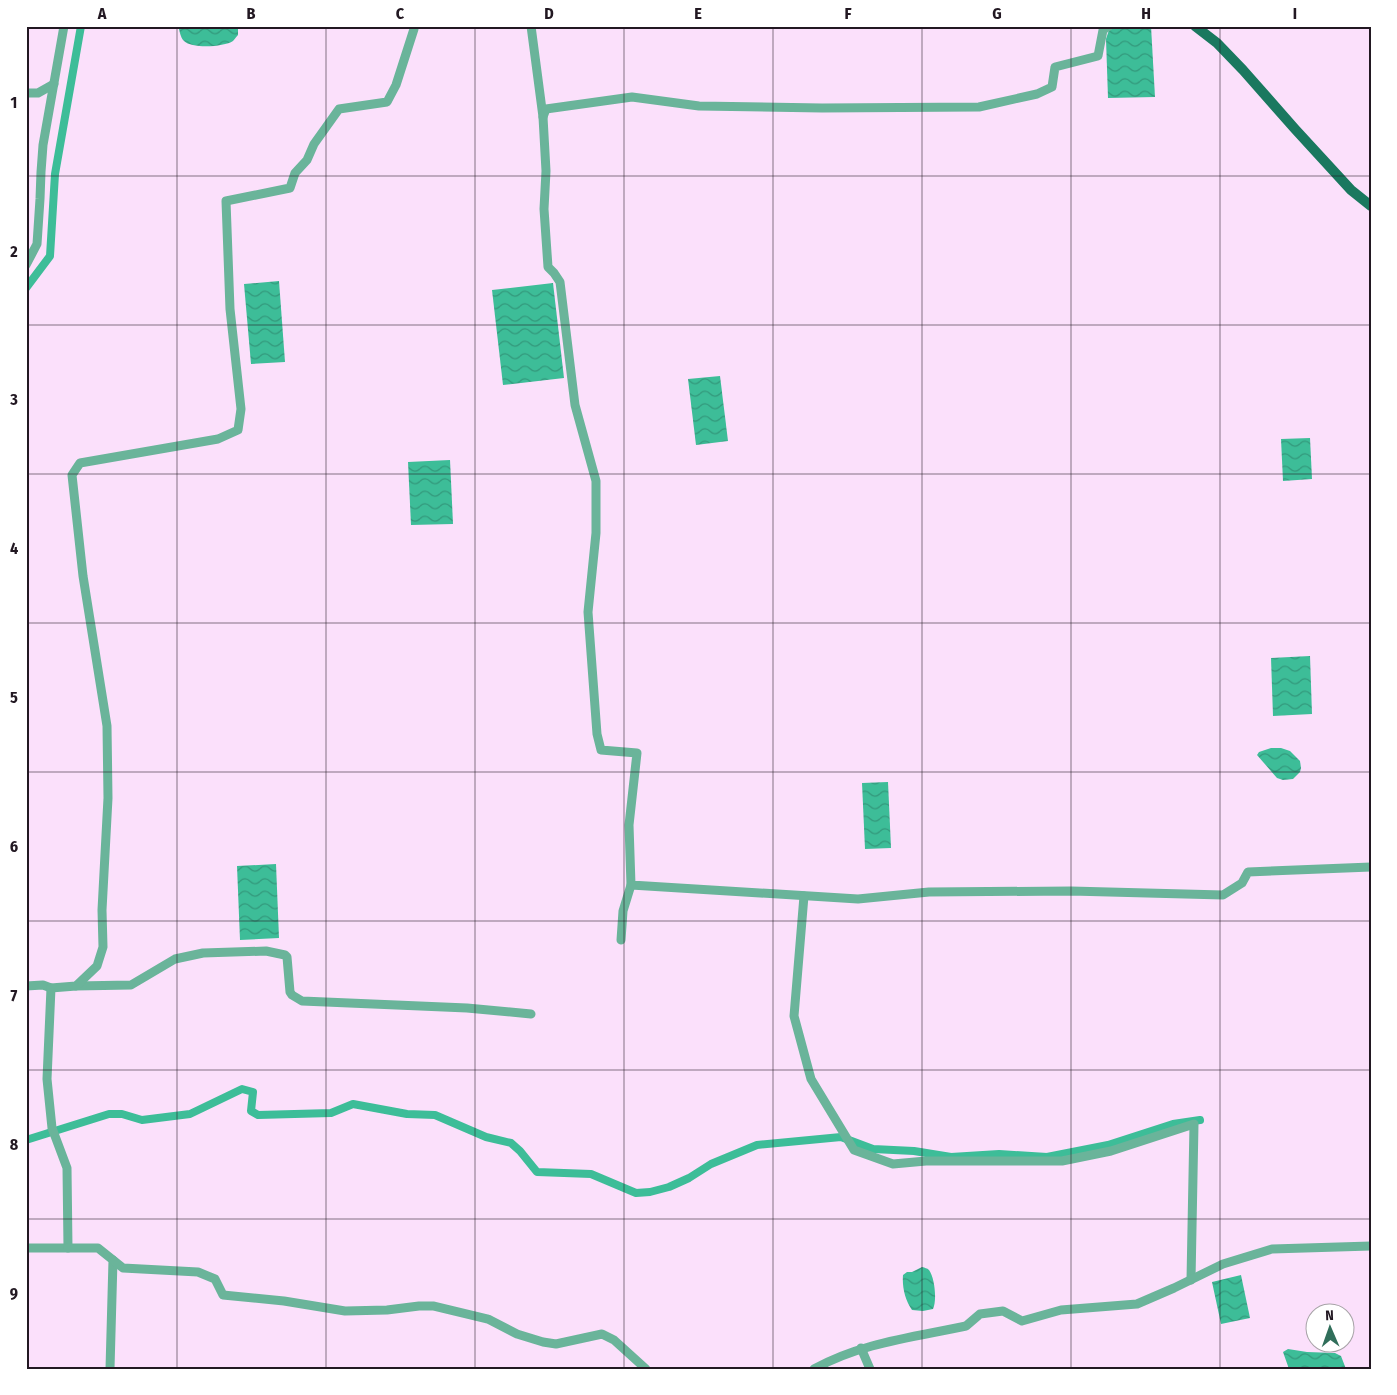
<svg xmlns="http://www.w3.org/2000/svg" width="1397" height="1395" viewBox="0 0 1397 1395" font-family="'Fira Sans Condensed',sans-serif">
  <defs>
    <pattern id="water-waves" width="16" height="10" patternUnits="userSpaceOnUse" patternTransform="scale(1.25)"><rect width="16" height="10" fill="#3dbd98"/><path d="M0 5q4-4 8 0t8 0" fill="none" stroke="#33997c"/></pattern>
  </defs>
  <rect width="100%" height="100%" fill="#fbe0fb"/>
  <g fill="url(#water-waves)">
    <path d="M178,26h60v9c-1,1 -4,5 -5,6 -9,6 -41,8 -49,0 -4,-4 -4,-10 -6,-15z"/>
    <polygon points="1114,26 1151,26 1155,97 1108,98 1106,39 1109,30"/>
    <polygon points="279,281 285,362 251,364 244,284"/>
    <polygon points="553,283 564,378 503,385 492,290"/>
    <polygon points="720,376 728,441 696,445 688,379"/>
    <polygon points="1310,438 1312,479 1283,481 1281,439"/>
    <polygon points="450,460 453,524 411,525 408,462"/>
    <polygon points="1310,656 1312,714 1273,716 1271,658"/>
    <polygon points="1271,748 1281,748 1290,751 1300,761 1301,768 1300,772 1293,779 1283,780 1277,778 1257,755 1259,752"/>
    <polygon points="888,782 891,848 865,849 862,783"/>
    <polygon points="276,864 279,938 240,940 237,866"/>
    <path d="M922,1267c3,1 5,1 7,3 6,8 8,31 4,39l-10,2 -11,-1c-7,-10 -10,-23 -9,-35l4,-3h5z"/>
    <polygon points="1241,1275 1250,1318 1221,1324 1212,1282"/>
    <polygon points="1288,1349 1307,1352 1335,1353 1341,1356 1346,1369 1289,1369 1283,1352"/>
  </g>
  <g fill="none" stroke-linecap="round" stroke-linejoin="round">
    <g stroke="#3dbd98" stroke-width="8">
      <polyline points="26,288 50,256 55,174 81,26"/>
      <polyline points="26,1140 109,1114 122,1114 142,1120 190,1114 242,1089 253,1092 251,1111 258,1115 331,1113 353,1104 407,1114 435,1115 486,1137 511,1143 520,1151 537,1172 591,1174 636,1193 650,1192 669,1187 689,1178 711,1164 757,1145 841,1137 873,1149 914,1151 951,1157 999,1154 1047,1157 1108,1145 1173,1124 1200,1120"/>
    </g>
    <g stroke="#6ab49a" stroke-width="9">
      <polyline points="531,26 543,117 546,171 544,209 548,267 554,273 560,282 575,405 596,481 596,533 588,612 597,734 601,750 637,753 629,825 631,885 858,899 929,892 1071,891 1223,895 1242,883 1248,872 1371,867"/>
      <polyline points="26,93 38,93 54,84"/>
      <polyline points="543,117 546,109 632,97 699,106 822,108 979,107 1037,94 1052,87 1055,67 1098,56 1103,30 1109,26"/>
      <polyline points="26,265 37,244 40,199 41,172 43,145 64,26"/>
      <polyline points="804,896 794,1016 811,1079 854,1150 893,1164 926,1161 1062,1161 1111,1151 1194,1124 1191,1280"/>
      <polyline points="621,940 623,911 631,885"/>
      <polyline points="26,986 43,985 51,988"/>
      <polyline points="76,986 131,985 175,959 203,953 266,951 285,955 287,957 290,992 292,995 302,1001 467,1008 531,1014"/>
      <polyline points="26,1248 68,1248 67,1168 52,1128 47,1079 51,988 76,986 97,966 103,947 102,910 108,798 107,726 83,576 72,475 80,463 218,439 238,430 241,409 230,309 226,201 290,188 295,173 307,160 314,144 339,109 387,102 396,85 414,29 413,26"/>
      <polyline points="68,1248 98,1248 113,1260 110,1369"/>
      <polyline points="113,1260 123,1268 198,1272 215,1279 223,1295 284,1301 345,1311 387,1310 419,1306 434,1306 488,1319 517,1334 543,1342 556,1344 602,1334 614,1340 646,1369"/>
      <polyline points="861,1348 870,1369"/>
      <path d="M814,1369c46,-26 101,-32 152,-43l14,-12 23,-3 19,10 39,-11 76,-6 37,-16 49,-24 49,-15 99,-3"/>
    </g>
    <polyline stroke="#1a785f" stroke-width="10" points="1195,26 1217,43 1243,70 1295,129 1351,190 1371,206"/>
  </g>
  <path fill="none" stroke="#221822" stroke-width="1" stroke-opacity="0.55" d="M177,26v1343M326,26v1343M475,26v1343M624,26v1343M773,26v1343M922,26v1343M1071,26v1343M1220,26v1343M26,176h1345M26,325h1345M26,474h1345M26,623h1345M26,772h1345M26,921h1345M26,1070h1345M26,1219h1345"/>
  <rect width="1397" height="1395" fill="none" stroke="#ffffff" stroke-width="55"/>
  <g transform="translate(1330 1328) rotate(358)"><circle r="24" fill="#ffffff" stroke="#a7a3a7"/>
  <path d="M0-4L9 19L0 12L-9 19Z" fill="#306e5a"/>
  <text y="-8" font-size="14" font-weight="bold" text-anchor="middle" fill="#221822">N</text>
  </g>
  <rect x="28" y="28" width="1342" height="1340" fill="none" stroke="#221822" stroke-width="2"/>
  <g font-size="16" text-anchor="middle" font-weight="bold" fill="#221822">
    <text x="102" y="19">A</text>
    <text x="251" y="19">B</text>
    <text x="400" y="19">C</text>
    <text x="549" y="19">D</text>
    <text x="698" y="19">E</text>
    <text x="848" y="19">F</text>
    <text x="997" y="19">G</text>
    <text x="1146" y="19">H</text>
    <text x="1295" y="19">I</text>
    <text x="14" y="108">1</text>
    <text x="14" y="257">2</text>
    <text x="14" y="405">3</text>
    <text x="14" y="554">4</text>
    <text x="14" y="703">5</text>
    <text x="14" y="852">6</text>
    <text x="14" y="1001">7</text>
    <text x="14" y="1150">8</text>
    <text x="14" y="1299">9</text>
  </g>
</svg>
